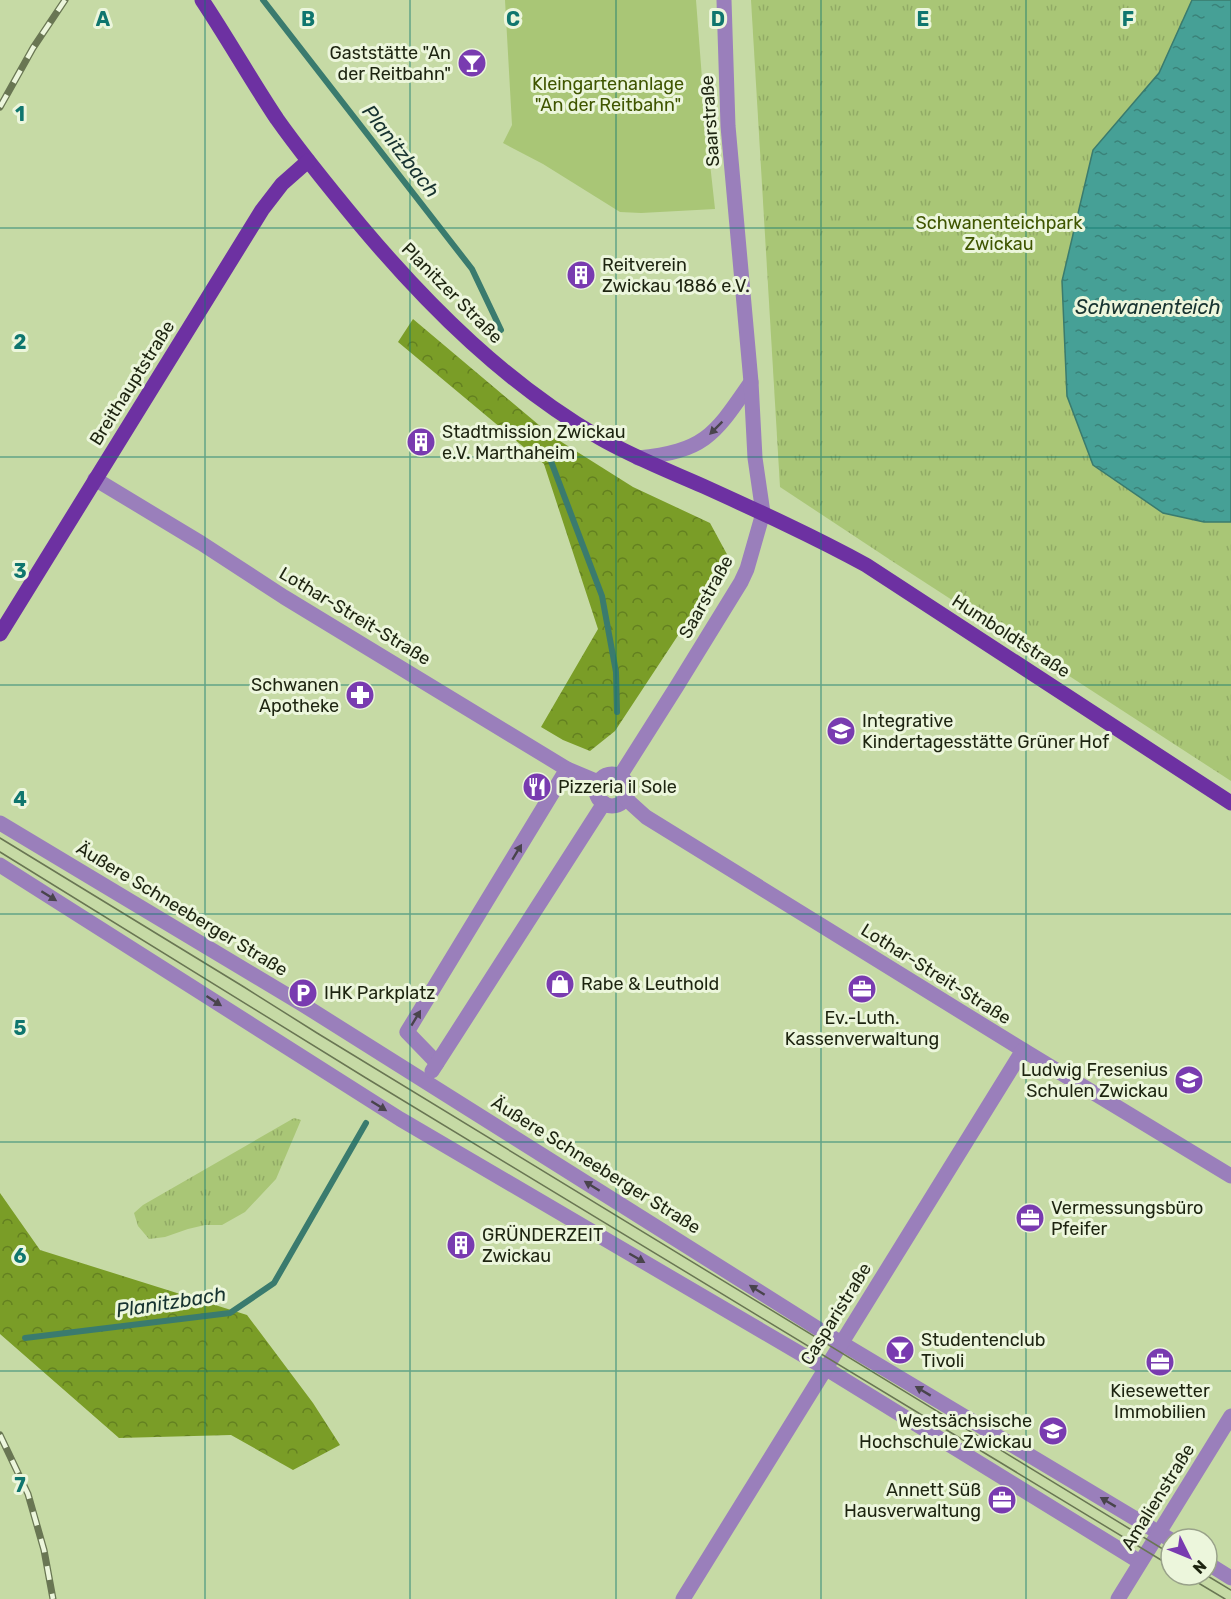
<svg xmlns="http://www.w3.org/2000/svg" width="1231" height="1599" viewBox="0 0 1231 1599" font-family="Rubik,sans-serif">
  <defs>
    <pattern id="grass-tufts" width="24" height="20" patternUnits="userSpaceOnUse" patternTransform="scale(1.5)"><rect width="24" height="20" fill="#a9c676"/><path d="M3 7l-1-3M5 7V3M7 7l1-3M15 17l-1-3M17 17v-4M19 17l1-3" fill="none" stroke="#91aa65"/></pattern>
    <pattern id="forest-crowns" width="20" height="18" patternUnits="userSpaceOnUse" patternTransform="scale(1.5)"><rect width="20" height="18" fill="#7a9d27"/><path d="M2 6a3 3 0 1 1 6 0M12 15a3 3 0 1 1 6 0" fill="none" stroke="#638020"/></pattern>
    <pattern id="water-ripples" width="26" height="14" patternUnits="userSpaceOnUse" patternTransform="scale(1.5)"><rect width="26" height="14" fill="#46a096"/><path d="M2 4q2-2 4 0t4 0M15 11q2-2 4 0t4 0" fill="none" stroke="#3a8279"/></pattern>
  </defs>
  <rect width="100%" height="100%" fill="#c6daa5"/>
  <g fill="url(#grass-tufts)">
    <polygon points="751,0 1231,0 1231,781 895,563 780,487"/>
    <polygon points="294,1118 301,1120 276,1179 245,1212 222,1225 205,1225 188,1229 165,1237 149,1239 138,1226 134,1213 143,1205"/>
  </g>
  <g fill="url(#forest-crowns)">
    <polygon points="413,319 552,436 633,487 710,523 729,558 615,731 590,751 563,740 541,727 598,629 544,464 398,342"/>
    <polygon points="0,1193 40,1250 247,1315 313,1403 340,1445 293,1470 231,1435 119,1438 0,1334"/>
  </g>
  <polygon fill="#a9c676" points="505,0 696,0 705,118 715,209 641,213 620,212 543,164 503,143 512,125"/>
  <polygon fill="url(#water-ripples)" stroke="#3a7b6e" stroke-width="1.5" points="1192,0 1231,0 1231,522 1204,522 1163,513 1093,465 1067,396 1062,281 1093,150 1159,73"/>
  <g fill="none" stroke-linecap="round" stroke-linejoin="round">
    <g stroke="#3a7b6e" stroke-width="6">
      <polyline points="263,0 472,269 501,330"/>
      <polyline points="549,456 602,596 616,672 617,712"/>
      <polyline points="25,1338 230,1313 274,1283 366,1123"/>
    </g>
    <g stroke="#9a7fbb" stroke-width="15">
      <path d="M638,458c68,-7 77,-24 113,-76"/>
      <polyline points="95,479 201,543 284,597 567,769 598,782"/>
      <circle cx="612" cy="790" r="16"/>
      <polyline points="620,776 677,686 741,582 747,569 763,513 755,458 751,382 728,126 724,0"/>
      <polyline points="625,798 646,817 1023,1050 1231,1176"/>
      <polyline points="0,823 302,1004 828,1335 1171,1540"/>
      <polyline points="0,865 400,1119 825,1368 1140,1562"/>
      <polyline points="437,1063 407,1032 567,769"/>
      <polyline points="432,1071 604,803"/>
      <polyline points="1207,1563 1231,1578"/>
      <polyline points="683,1599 1023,1050"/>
      <polyline points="1118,1599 1231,1416"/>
    </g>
    <g stroke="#6d31a2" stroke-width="15">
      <path d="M202,0c26,39 49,80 75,119 26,37 55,72 84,107 69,82 146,158 239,212 33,19 69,33 103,48 55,25 110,50 163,79l365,238"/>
      <polyline points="0,634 262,210 282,184 308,161"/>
    </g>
    <g stroke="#697653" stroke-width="1.5">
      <polyline points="0,838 244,987 317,1033 1171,1554"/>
      <polyline points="0,852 366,1078 1171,1566"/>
      <polyline points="1185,1575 1225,1599"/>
      <polyline points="1206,1575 1231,1590"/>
    </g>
    <g stroke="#697653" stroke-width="7">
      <g id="rail">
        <polyline points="0,107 33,48 65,0"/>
        <polyline points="0,1435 28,1494 44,1550 53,1599"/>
      </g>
    </g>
    <use href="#rail" stroke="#ecf6dc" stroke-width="4.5" stroke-dasharray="14" stroke-linecap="butt"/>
  </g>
  <defs><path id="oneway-solid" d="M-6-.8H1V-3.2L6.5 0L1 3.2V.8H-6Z" transform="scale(1.5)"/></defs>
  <g fill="#49444c">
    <use href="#oneway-solid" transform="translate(716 428) rotate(135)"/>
    <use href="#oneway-solid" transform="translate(517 852) rotate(-59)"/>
    <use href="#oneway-solid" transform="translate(49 896) rotate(32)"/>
    <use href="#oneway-solid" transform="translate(214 1001) rotate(33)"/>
    <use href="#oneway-solid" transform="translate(416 1018) rotate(-59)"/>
    <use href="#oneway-solid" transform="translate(379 1106) rotate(32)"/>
    <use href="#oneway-solid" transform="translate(592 1186) rotate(-148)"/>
    <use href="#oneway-solid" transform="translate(637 1258) rotate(30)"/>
    <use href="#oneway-solid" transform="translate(757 1290) rotate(-148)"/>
    <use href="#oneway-solid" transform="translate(923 1391) rotate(-149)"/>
    <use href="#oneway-solid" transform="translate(1108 1502) rotate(-149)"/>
  </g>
  <path fill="none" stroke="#0f766e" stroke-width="1.5" stroke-opacity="0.55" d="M205,0v1599M410,0v1599M616,0v1599M821,0v1599M1026,0v1599M0,228h1231M0,457h1231M0,685h1231M0,914h1231M0,1142h1231M0,1371h1231"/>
  <defs>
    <g id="bar-disc" transform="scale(1.5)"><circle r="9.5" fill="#793bb0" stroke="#ecf6dc"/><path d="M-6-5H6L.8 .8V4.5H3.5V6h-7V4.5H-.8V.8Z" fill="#fff"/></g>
    <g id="building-disc" transform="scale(1.5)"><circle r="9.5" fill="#793bb0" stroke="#ecf6dc"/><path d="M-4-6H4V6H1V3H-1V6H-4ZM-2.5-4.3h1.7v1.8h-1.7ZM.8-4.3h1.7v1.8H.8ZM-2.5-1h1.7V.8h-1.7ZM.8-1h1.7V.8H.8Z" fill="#fff"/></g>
    <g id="pharmacy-disc" transform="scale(1.5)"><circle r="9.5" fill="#793bb0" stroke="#ecf6dc"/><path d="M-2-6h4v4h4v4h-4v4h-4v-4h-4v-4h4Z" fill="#fff"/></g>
    <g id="school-disc" transform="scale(1.5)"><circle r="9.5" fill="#793bb0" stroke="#ecf6dc"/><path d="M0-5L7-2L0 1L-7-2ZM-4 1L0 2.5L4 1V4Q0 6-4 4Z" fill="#fff"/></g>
    <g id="restaurant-disc" transform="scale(1.5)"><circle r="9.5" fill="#793bb0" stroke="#ecf6dc"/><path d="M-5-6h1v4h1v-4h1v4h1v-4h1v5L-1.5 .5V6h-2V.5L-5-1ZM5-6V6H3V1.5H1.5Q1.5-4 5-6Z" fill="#fff"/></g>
    <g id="shop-disc" transform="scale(1.5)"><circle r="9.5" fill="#793bb0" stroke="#ecf6dc"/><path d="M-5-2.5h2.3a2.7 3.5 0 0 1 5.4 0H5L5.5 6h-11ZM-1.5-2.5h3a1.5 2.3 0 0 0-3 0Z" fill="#fff"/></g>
    <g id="office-disc" transform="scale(1.5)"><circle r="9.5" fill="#793bb0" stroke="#ecf6dc"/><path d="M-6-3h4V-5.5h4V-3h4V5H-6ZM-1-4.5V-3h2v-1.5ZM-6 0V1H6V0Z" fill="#fff"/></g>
    <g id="parking-disc" transform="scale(1.5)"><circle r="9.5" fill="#793bb0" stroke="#ecf6dc"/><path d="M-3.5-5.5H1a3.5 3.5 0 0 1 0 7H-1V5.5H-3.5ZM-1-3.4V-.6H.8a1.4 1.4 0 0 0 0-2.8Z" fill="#fff"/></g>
    <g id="university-disc" transform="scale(1.5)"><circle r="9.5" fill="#793bb0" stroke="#ecf6dc"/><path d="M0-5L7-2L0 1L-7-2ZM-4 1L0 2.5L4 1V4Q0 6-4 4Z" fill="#fff"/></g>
  </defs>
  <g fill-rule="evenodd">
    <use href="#bar-disc" x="472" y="63"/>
    <use href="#building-disc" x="581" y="275"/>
    <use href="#building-disc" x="421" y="442"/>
    <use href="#pharmacy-disc" x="360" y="695"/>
    <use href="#school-disc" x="841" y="731"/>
    <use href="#restaurant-disc" x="537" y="787"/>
    <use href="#shop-disc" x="560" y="984"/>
    <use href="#office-disc" x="862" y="989"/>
    <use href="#parking-disc" x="303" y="993"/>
    <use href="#school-disc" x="1189" y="1080"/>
    <use href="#office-disc" x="1030" y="1218"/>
    <use href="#building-disc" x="461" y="1245"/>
    <use href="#bar-disc" x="900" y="1350"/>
    <use href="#office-disc" x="1160" y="1362"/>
    <use href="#university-disc" x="1053" y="1431"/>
    <use href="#office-disc" x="1002" y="1500"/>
  </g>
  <g text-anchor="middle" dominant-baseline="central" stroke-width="6" stroke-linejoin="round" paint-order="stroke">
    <g font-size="18" fill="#1d2410" stroke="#ecf6dc" text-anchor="start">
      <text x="451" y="53" text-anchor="end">Gaststätte "An<tspan x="451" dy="21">der Reitbahn"</tspan></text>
      <text x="602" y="265">Reitverein<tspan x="602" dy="21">Zwickau 1886 e.V.</tspan></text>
      <text x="442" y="432">Stadtmission Zwickau<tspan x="442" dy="21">e.V. Marthaheim</tspan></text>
      <text x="339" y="685" text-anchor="end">Schwanen<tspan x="339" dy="21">Apotheke</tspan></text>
      <text x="862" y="721">Integrative<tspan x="862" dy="21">Kindertagesstätte Grüner Hof</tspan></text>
      <text x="558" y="787">Pizzeria il Sole</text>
      <text x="581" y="984">Rabe &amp; Leuthold</text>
      <text x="324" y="993">IHK Parkplatz</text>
      <text x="862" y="1018" text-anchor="middle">Ev.-Luth.<tspan x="862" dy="21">Kassenverwaltung</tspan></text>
      <text x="1168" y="1070" text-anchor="end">Ludwig Fresenius<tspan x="1168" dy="21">Schulen Zwickau</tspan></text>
      <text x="1051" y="1208">Vermessungsbüro<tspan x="1051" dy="21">Pfeifer</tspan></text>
      <text x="482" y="1235">GRÜNDERZEIT<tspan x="482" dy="21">Zwickau</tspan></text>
      <text x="921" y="1340">Studentenclub<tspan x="921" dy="21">Tivoli</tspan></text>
      <text x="1160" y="1391" text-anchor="middle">Kiesewetter<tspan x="1160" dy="21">Immobilien</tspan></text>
      <text x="1032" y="1421" text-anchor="end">Westsächsische<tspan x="1032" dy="21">Hochschule Zwickau</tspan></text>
      <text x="981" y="1490" text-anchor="end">Annett Süß<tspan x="981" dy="21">Hausverwaltung</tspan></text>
    </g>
    <g font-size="18" fill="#3f5500" stroke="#ecf6dc">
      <text x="608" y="84">Kleingartenanlage<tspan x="608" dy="21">"An der Reitbahn"</tspan></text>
      <text x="999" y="223">Schwanenteichpark<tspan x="999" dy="21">Zwickau</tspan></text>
    </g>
    <g font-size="18" fill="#1d2410" stroke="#ecf6dc">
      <text transform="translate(710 121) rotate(-94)">Saarstraße</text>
      <text transform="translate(452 293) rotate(45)">Planitzer Straße</text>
      <text transform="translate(132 383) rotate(-58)">Breithauptstraße</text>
      <text transform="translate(706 597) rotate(-61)">Saarstraße</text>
      <text transform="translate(355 616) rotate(31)">Lothar-Streit-Straße</text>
      <text transform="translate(1011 636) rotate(33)">Humboldtstraße</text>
      <text transform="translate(182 909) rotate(31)">Äußere Schneeberger Straße</text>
      <text transform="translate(936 974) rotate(32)">Lothar-Streit-Straße</text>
      <text transform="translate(596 1165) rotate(32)">Äußere Schneeberger Straße</text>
      <text transform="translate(836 1314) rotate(-58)">Casparistraße</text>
      <text transform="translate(1158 1497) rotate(-58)">Amalienstraße</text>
    </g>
    <g font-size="20" font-style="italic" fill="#173330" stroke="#ecf6dc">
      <text transform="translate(401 151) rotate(52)">Planitzbach</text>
      <text x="1148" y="307">Schwanenteich</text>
      <text transform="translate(171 1302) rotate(-9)">Planitzbach</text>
    </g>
  </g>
  <g font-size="20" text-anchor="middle" font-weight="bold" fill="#0f766e" stroke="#ecf6dc" stroke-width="6" stroke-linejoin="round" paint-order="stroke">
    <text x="103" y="26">A</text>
    <text x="308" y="26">B</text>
    <text x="513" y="26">C</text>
    <text x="718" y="26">D</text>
    <text x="923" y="26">E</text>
    <text x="1128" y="26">F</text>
    <text x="20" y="121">1</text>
    <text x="20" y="349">2</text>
    <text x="20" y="578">3</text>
    <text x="20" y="806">4</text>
    <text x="20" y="1035">5</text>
    <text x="20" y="1263">6</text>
    <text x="20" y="1492">7</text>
  </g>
  <g transform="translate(1189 1557) rotate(133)"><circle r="28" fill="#ecf6dc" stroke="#99a28a" stroke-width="1.5"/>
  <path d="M0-4.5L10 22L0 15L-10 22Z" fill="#793bb0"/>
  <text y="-9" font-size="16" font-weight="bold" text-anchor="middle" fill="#1d2410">N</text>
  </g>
</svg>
